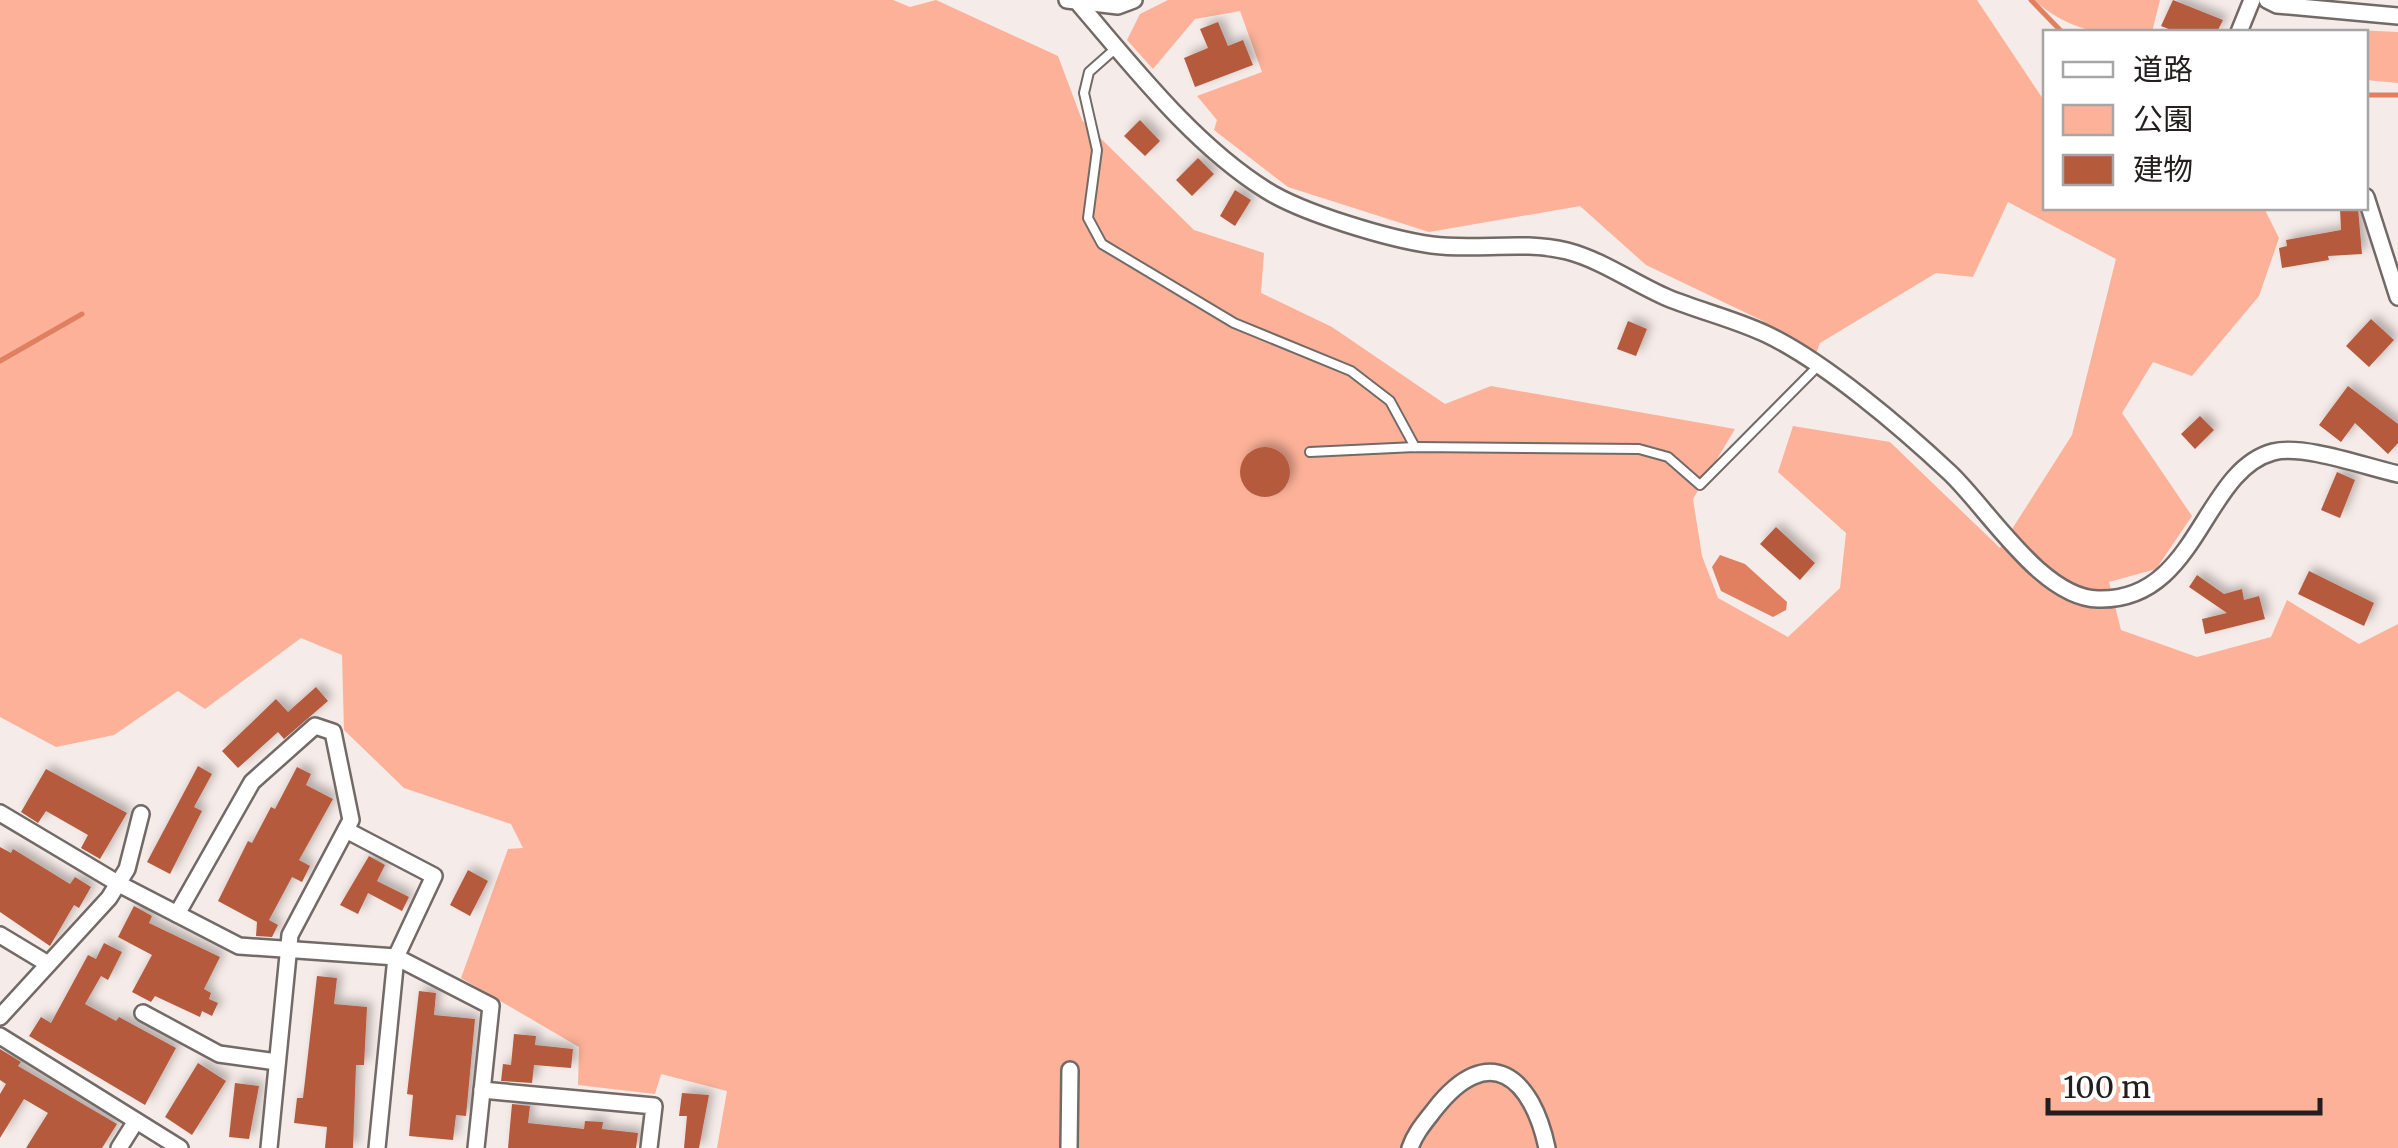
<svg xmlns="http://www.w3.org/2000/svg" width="2398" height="1148" viewBox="0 0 2398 1148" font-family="Merriweather,'Noto Sans JP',serif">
  <defs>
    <filter id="shadow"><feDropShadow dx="5" dy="-5" stdDeviation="5" flood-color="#0004"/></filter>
  </defs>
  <rect width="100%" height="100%" fill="#f5ebe8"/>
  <g fill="#fcb198">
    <polygon points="0,0 893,0 910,7 936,0 1058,56 1082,120 1194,230 1264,253 1261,293 1332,327 1445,404 1491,386 1735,429 1693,499 1702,556 1718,598 1788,637 1840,588 1846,533 1778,472 1793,426 1890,442 2000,548 2072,435 2116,259 2008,202 1973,277 1936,273 1820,343 1815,356 1761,320 1646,265 1580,206 1429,232 1288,187 1214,130 1217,120 1197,96 1262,72 1240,11 1195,19 1153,69 1127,40 1140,14 1168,0 1977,0 2045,102 2046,208 2264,208 2279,238 2259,296 2192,376 2153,362 2122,413 2192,516 2156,569 2109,582 2121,630 2197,657 2271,637 2287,600 2359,644 2398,624 2398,1148 717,1148 727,1091 661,1074 655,1094 578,1085 579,1047 461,978 508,849 523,848 511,824 404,788 344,730 342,655 301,638 205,709 178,691 114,735 56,747 0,717"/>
    <path d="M2033,0h127l-8,32c-55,1 -74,3 -119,-32z"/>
    <polygon points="2355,30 2398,32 2398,83 2366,80 2366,32"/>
  </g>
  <polygon fill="#e08060" points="1720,555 1745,564 1787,602 1786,610 1773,617 1721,591 1712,567"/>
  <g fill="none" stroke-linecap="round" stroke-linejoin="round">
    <g stroke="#e08060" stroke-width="5">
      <polyline points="2031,0 2062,32"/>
      <polyline points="2366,95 2398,95"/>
      <polyline points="0,361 82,314"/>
    </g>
  </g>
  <g fill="#b65a3c" filter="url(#shadow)">
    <polygon points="2173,0 2223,20 2217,32 2176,32 2161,26"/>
    <polygon points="1218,22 1228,46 1243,40 1253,65 1195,87 1184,58 1208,48 1200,29"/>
    <polygon points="1140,120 1160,141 1145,156 1124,136"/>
    <polygon points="1198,158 1214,174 1192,196 1176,180"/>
    <polygon points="1235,190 1251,200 1235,226 1220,216"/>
    <polygon points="2340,208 2358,208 2362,254 2328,256 2329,260 2282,268 2279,248 2287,246 2286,240 2341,230"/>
    <polygon points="2371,319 2394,340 2369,367 2346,346"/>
    <polygon points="1628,321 1647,329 1636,356 1617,349"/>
    <polygon points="2348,386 2398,424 2398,443 2388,454 2355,423 2341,442 2319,425"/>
    <polygon points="2200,416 2214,430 2195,449 2181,434"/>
    <circle cx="1265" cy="472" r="25"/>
    <polygon points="2337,472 2355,480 2340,518 2321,510"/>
    <polygon points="1776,527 1815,563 1800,580 1760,544"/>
    <polygon points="2309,571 2374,603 2364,626 2298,594"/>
    <polygon points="2197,575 2224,594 2242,589 2244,600 2259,596 2265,619 2205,634 2202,619 2227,613 2189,587"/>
    <polygon points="316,687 328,701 284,739 278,732 238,768 222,751 276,699 288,712"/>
    <polygon points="198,766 212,774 194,807 202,811 170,874 147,862"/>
    <polygon points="297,767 311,774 306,785 333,799 299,860 310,866 302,882 292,877 269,920 278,925 272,937 256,936 257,922 218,901 248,841 252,843 271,807 275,809"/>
    <polygon points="46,769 127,813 100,859 81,848 88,835 46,811 38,823 21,812"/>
    <polygon points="0,847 11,853 13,849 70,884 75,877 91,887 79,908 74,905 50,946 0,912"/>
    <polygon points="369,856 385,865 377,881 409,897 402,911 368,893 358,914 340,905"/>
    <polygon points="468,870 488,881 470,916 450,905"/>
    <polygon points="134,906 152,916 149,923 220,957 204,989 211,993 209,999 218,1003 212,1016 202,1011 200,1017 155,996 151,1002 132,992 152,955 118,937"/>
    <polygon points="104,943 122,952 108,980 101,976 85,1004 116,1021 119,1017 176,1048 145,1105 29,1036 41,1017 51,1023 88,955 96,959"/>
    <polygon points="317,976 337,978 334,1004 367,1007 364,1065 356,1065 353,1148 325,1148 327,1127 294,1123 297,1098 303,1098"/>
    <polygon points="419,991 436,993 434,1015 475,1019 466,1116 456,1115 453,1140 409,1136 413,1095 407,1094"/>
    <polygon points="514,1034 536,1036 535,1045 573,1049 571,1068 534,1065 532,1083 501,1081 503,1064 511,1065"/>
    <polygon points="0,1049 21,1062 18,1066 117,1124 102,1148 26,1148 48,1113 24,1099 0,1138 0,1094 6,1084 0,1080"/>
    <polygon points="198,1063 226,1081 192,1135 165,1117"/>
    <polygon points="235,1083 259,1086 249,1139 229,1137"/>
    <polygon points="682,1093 709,1095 699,1148 684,1148 687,1116 679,1116"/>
    <polygon points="512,1104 530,1106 528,1123 584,1129 585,1121 603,1122 602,1129 638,1133 636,1148 508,1148"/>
  </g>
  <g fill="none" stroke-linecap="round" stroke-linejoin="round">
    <g stroke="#726a67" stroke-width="12">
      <g id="lane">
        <polyline points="1115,49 1089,72 1084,93 1097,150 1088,218 1102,244 1234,323 1351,371 1390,401 1415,447"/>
        <polyline points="1310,452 1415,447 1639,449 1668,457 1700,485 1817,367"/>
      </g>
    </g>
    <g stroke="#726a67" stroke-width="20">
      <g id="street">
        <polyline points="1067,0 1118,6 1134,0"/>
        <polyline points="2267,0 2277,5 2398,16"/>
        <path d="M1080,5c55,64 114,140 186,185 36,23 123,49 166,55 45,6 90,-5 135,6 35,9 68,33 101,47 32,13 66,21 98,36 59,28 136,94 184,139 38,36 92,125 148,126 100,3 104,-128 175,-147 31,-8 93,15 125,22"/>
        <polyline points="2239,32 2252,0"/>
        <polyline points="2366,197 2398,297"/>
        <polyline points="0,813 119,884 239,946 396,957 491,1006 476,1148"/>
        <polyline points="346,830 434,876 396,957 377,1148"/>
        <polyline points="177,914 252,782 315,726 333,732 351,820 290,935 269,1148"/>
        <polyline points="0,935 48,964"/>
        <polyline points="143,1013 219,1054 277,1062"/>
        <polyline points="0,1017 109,898 127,869 141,814"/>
        <polyline points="0,1036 180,1148"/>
        <polyline points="482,1090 654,1106 649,1148"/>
        <polyline points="119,1148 136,1121"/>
        <polyline points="1069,1148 1070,1070"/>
        <path d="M1410,1148c5,-15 15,-26 25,-39 54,-69 97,-32 112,39"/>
      </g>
    </g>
    <use href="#lane" stroke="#fff" stroke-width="8"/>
    <use href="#street" stroke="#fff" stroke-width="15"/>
  </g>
  <rect x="2043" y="30" width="325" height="180" fill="#ffffff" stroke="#a7a5a5" stroke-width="2.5"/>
  <rect x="2063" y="62" width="50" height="15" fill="#ffffff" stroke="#a7a5a5" stroke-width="2.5"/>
  <text x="2133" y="80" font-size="30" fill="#221f1e">道路</text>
  <rect x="2063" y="105" width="50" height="30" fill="#fcb198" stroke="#a7a5a5" stroke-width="2.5"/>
  <text x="2133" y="130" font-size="30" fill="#221f1e">公園</text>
  <rect x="2063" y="155" width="50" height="30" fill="#b65a3c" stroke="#a7a5a5" stroke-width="2.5"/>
  <text x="2133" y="180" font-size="30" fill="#221f1e">建物</text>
  <path d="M2048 1098v15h272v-15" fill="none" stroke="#221f1e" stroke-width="5"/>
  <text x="2063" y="1098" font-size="30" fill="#221f1e" stroke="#ffffff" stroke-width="8" paint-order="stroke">100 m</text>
</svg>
